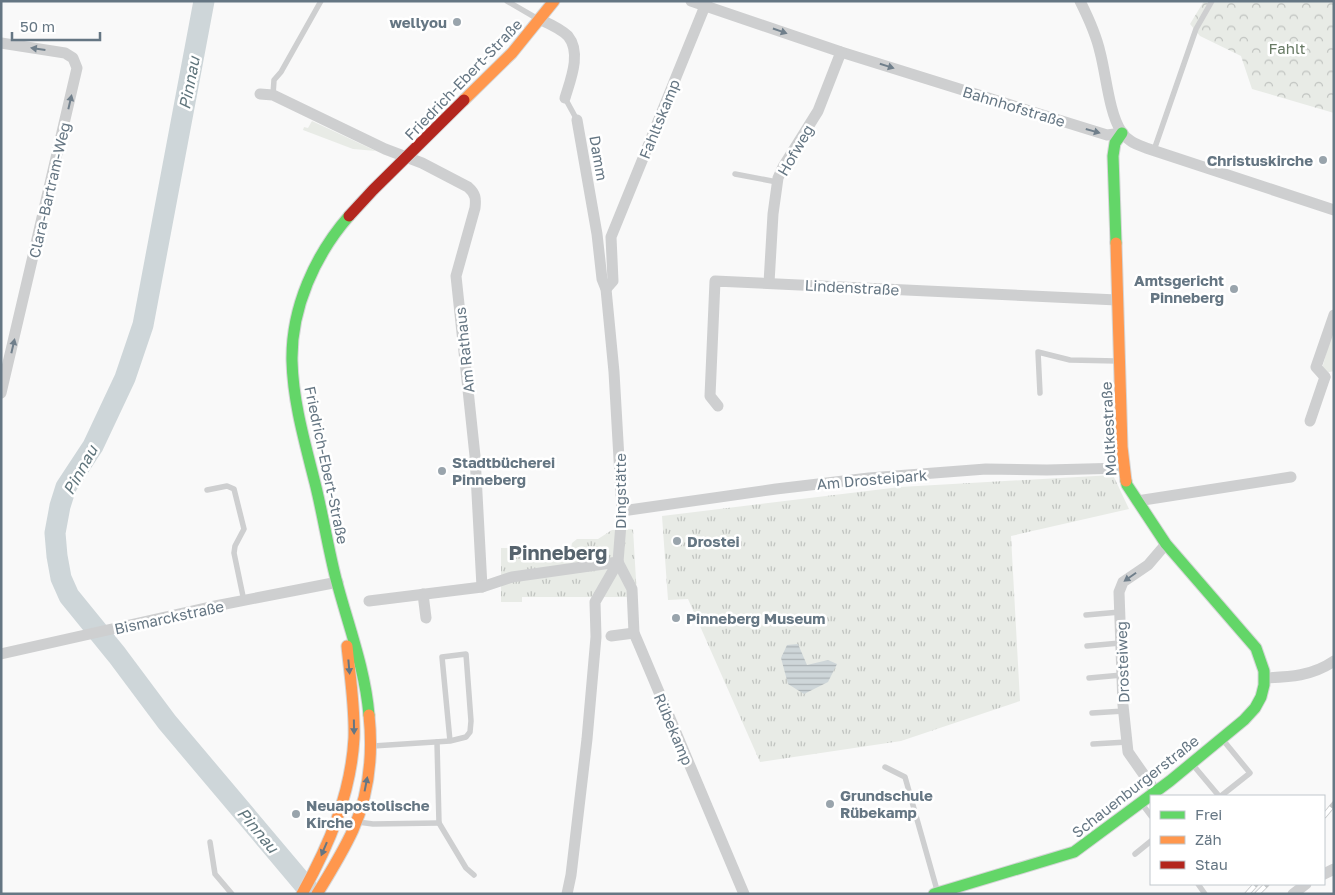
<svg xmlns="http://www.w3.org/2000/svg" width="1335" height="895" viewBox="0 0 1335 895" font-family="'Golos Text',sans-serif">
  <defs>
    <pattern id="forest-crowns" width="20" height="18" patternUnits="userSpaceOnUse" patternTransform="scale(1.25)"><rect width="20" height="18" fill="#e8ebe6"/><path d="M2 6a3 3 0 1 1 6 0M12 15a3 3 0 1 1 6 0" fill="none" stroke="#c0c3c0"/></pattern>
    <pattern id="park-tufts" width="24" height="20" patternUnits="userSpaceOnUse" patternTransform="scale(1.25)"><rect width="24" height="20" fill="#e8ebe6"/><path d="M3 7l-1-3M5 7V3M7 7l1-3M15 17l-1-3M17 17v-4M19 17l1-3" fill="none" stroke="#c0c3c0"/></pattern>
    <pattern id="water-rules" width="6" height="5" patternUnits="userSpaceOnUse" patternTransform="scale(1.25)"><rect width="6" height="5" fill="#ced6d9"/><path d="M0 2.5h6" fill="none" stroke="#abb2b5"/></pattern>
  </defs>
  <rect width="100%" height="100%" fill="#f9f9f9"/>
  <g fill="#e8ebe6">
    <polygon points="312,121 376,151 353,149 303,130 304,127 308,128"/>
    <polygon points="1334,324 1334,371 1325,373 1322,369"/>
  </g>
  <polygon fill="url(#forest-crowns)" points="1204,1 1334,1 1334,113 1252,89 1241,56 1200,36 1190,24"/>
  <g fill="url(#park-tufts)">
    <polygon points="1113,475 1129,509 1011,536 1020,701 901,741 760,762 688,599 668,600 662,516 900,487"/>
    <polygon points="633,529 637,597 522,597 522,602 501,602 501,548 571,548 572,543 577,539 598,539 612,530"/>
  </g>
  <polygon fill="url(#water-rules)" points="798,644 807,665 828,660 837,664 828,682 804,694 788,684 781,658 787,645"/>
  <g fill="none" stroke-linecap="round" stroke-linejoin="round">
    <polyline stroke="#ced6d9" stroke-width="21" points="204,1 143,325 125,378 93,446 66,487 60,506 55,533 57,556 61,578 69,596 117,655 167,722 312,894"/>
    <g stroke="#d5d6d7" stroke-width="13">
      <g id="fast">
        <path d="M349,216c-34,39 -58,92 -57,145 1,41 13,82 23,122 8,32 13,65 21,96 12,46 29,89 33,136"/>
        <polyline points="1116,243 1113,156 1115,143 1122,133"/>
        <polyline points="934,894 1074,852 1170,781 1244,720 1255,708 1261,697 1264,685 1264,671 1256,648 1166,544 1127,485 1126,481"/>
      </g>
    </g>
    <g stroke="#d5d6d7" stroke-width="13">
      <g id="slow">
        <polyline points="464,100 512,53 554,1"/>
        <polyline points="1116,243 1122,447 1126,481"/>
        <path d="M302,894c27,-49 49,-100 52,-156 1,-31 -4,-62 -7,-92"/>
        <path d="M317,894c13,-21 26,-42 36,-64 16,-36 20,-77 16,-115"/>
      </g>
    </g>
    <g stroke="#d5d6d7" stroke-width="13">
      <polyline id="jam" points="349,216 373,190 464,100"/>
    </g>
    <g stroke="#cecfd0" stroke-width="5.5">
      <polyline points="507,1 538,19"/>
      <polyline points="273,95 274,80 281,72 321,1"/>
      <polyline points="565,98 577,120"/>
      <polyline points="1154,150 1196,29 1212,1"/>
      <polyline points="735,174 777,182"/>
      <polyline points="1040,393 1038,352 1070,360 1117,361"/>
      <polyline points="207,490 227,486 234,489 244,529 235,546 234,553 244,601"/>
      <polyline points="1086,615 1120,612"/>
      <polyline points="1087,646 1120,643"/>
      <polyline points="1089,678 1122,675"/>
      <polyline points="1092,713 1124,711"/>
      <polyline points="437,742 439,823 466,868 474,875"/>
      <polyline points="1093,744 1127,742"/>
      <polyline points="373,746 450,741 466,737 470,732 471,721 466,654 442,657 450,741"/>
      <polyline points="1193,765 1219,796"/>
      <polyline points="885,767 905,777 937,890"/>
      <polyline points="1221,796 1250,773 1223,740"/>
      <polyline points="1142,804 1151,816"/>
      <polyline points="358,822 373,824 439,823"/>
      <polyline points="210,842 215,874 232,894"/>
      <polyline points="1135,854 1151,841"/>
      <polyline points="1198,884 1205,894"/>
    </g>
    <g stroke="#cecfd0" stroke-width="11">
      <polyline points="691,1 841,52 1094,131 1107,135 1122,133"/>
      <path d="M1080,1c8,16 16,33 20,51 6,22 9,61 21,79 6,10 15,13 25,17l188,62"/>
      <path d="M541,20c9,4 20,9 27,16 14,17 2,45 -3,62"/>
      <polyline points="1,43 65,53 73,58 77,68 1,393"/>
      <path d="M260,94l13,1 112,54 37,14 46,24c8,7 8,12 7,21l-19,68 19,180 7,131"/>
      <polyline points="769,283 773,214 778,178 783,167 818,111 841,52"/>
      <polyline points="606,289 613,281 611,237 707,1"/>
      <polyline points="1325,377 1316,367 1334,315"/>
      <polyline points="718,406 710,396 715,281 1117,300"/>
      <polyline points="1310,421 1325,377"/>
      <polyline points="1137,501 1291,477"/>
      <polyline points="622,511 776,489 869,478 986,469 1047,470 1124,468"/>
      <polyline points="618,562 632,589 634,633 640,647 744,894"/>
      <polyline points="423,594 426,618"/>
      <polyline points="369,601 482,587 512,577 618,562"/>
      <polyline points="611,636 634,633"/>
      <polyline points="1,654 210,607 338,582"/>
      <path d="M1265,678c25,-1 47,-2 69,-17"/>
      <polyline points="1156,792 1128,752 1123,705 1119,592 1123,582 1148,565 1166,544"/>
      <polyline points="1324,874 1334,869"/>
      <polyline points="567,894 571,875 587,739 596,637 595,602 618,562 622,511 614,372 606,289 602,279 597,234 577,120"/>
      <polyline points="1293,894 1306,884"/>
    </g>
    <use href="#fast" stroke="#63d668" stroke-width="11"/>
    <use href="#slow" stroke="#ff974d" stroke-width="11"/>
    <use href="#jam" stroke="#b3261e" stroke-width="11"/>
    <g stroke="#c3c5c6" stroke-width="5.5">
      <g id="rail">
        <polyline points="1324,816 1334,804"/>
        <polyline points="1247,894 1256,884"/>
        <polyline points="1257,894 1267,884"/>
      </g>
    </g>
    <use href="#rail" stroke="#fff" stroke-width="4" stroke-dasharray="11" stroke-linecap="butt"/>
  </g>
  <defs><path id="oneway-solid" d="M-6-.8H1V-3.2L6.5 0L1 3.2V.8H-6Z" transform="scale(1.25)"/></defs>
  <g fill="#707f8b">
    <use href="#oneway-solid" transform="translate(780 31) rotate(19)"/>
    <use href="#oneway-solid" transform="translate(38 49) rotate(-172)"/>
    <use href="#oneway-solid" transform="translate(887 66) rotate(17)"/>
    <use href="#oneway-solid" transform="translate(70 102) rotate(-77)"/>
    <use href="#oneway-solid" transform="translate(1093 131) rotate(16)"/>
    <use href="#oneway-solid" transform="translate(13 346) rotate(-77)"/>
    <use href="#oneway-solid" transform="translate(1130 577) rotate(145)"/>
  </g>
  <g fill="#657683">
    <use href="#oneway-solid" transform="translate(349 667) rotate(85)"/>
    <use href="#oneway-solid" transform="translate(354 727) rotate(89)"/>
    <use href="#oneway-solid" transform="translate(366 784) rotate(-79)"/>
    <use href="#oneway-solid" transform="translate(324 849) rotate(113)"/>
  </g>
  <g fill="#99a4ac" stroke="#fff" stroke-width="2">
    <circle cx="457" cy="22" r="5"/>
    <circle cx="1323" cy="160" r="5"/>
    <circle cx="1234" cy="289" r="5"/>
    <circle cx="442" cy="471" r="5"/>
    <circle cx="677" cy="541" r="5"/>
    <circle cx="676" cy="618" r="5"/>
    <circle cx="830" cy="804" r="5"/>
    <circle cx="296" cy="814" r="5"/>
  </g>
  <g text-anchor="middle" dominant-baseline="central" stroke-width="5" stroke-linejoin="round" paint-order="stroke">
    <g font-size="15" font-weight="bold" fill="#657683" stroke="#fff" text-anchor="start">
      <text x="447" y="22" text-anchor="end">wellyou</text>
      <text x="1313" y="160" text-anchor="end">Christuskirche</text>
      <text x="1224" y="280" text-anchor="end">Amtsgericht<tspan x="1224" dy="17">Pinneberg</tspan></text>
      <text x="452" y="462">Stadtbücherei<tspan x="452" dy="17">Pinneberg</tspan></text>
      <text x="687" y="541">Drostei</text>
      <text x="686" y="618">Pinneberg Museum</text>
      <text x="840" y="795">Grundschule<tspan x="840" dy="17">Rübekamp</tspan></text>
      <text x="306" y="805">Neuapostolische<tspan x="306" dy="17">Kirche</tspan></text>
    </g>
    <g font-size="15" fill="#687a64" stroke="#fff">
      <text x="1287" y="48">Fahlt</text>
    </g>
    <g font-size="15" fill="#657683" stroke="#fff">
      <text transform="translate(463 79) rotate(-46)">Friedrich-Ebert-Straße</text>
      <text transform="translate(1014 106) rotate(17)">Bahnhofstraße</text>
      <text transform="translate(659 119) rotate(-68)">Fahltskamp</text>
      <text transform="translate(795 150) rotate(-60)">Hofweg</text>
      <text transform="translate(599 158) rotate(80)">Damm</text>
      <text transform="translate(49 190) rotate(-77)">Clara-Bartram-Weg</text>
      <text transform="translate(852 287) rotate(3)">Lindenstraße</text>
      <text transform="translate(464 350) rotate(-96)">Am Rathaus</text>
      <text transform="translate(1108 429) rotate(-93)">Moltkestraße</text>
      <text transform="translate(327 465) rotate(78)">Friedrich-Ebert-Straße</text>
      <text transform="translate(872 479) rotate(-5)">Am Drosteipark</text>
      <text transform="translate(620 491) rotate(-90)">Dingstätte</text>
      <text transform="translate(169 617) rotate(-12)">Bismarckstraße</text>
      <text transform="translate(1122 662) rotate(-92)">Drosteiweg</text>
      <text transform="translate(674 729) rotate(67)">Rübekamp</text>
      <text transform="translate(1135 786) rotate(-38)">Schauenburgerstraße</text>
    </g>
    <g font-size="16" font-style="italic" fill="#60757c" stroke="#fff">
      <text transform="translate(189 83) rotate(-79)">Pinnau</text>
      <text transform="translate(80 470) rotate(-61)">Pinnau</text>
      <text transform="translate(258 830) rotate(50)">Pinnau</text>
    </g>
    <g font-size="20" font-weight="bold" fill="#57646e" stroke="#fff">
      <text x="558" y="552">Pinneberg</text>
    </g>
  </g>
  <rect width="1335" height="895" fill="none" stroke="#657683" stroke-width="5"/>
  <rect x="1150" y="795" width="175" height="90" fill="#ffffff" stroke="#c1c8cd"/>
  <rect x="1160" y="811" width="25" height="8" fill="#63d668" stroke="#c1c8cd"/>
  <text x="1195" y="820" font-size="15" fill="#657683">Frei</text>
  <rect x="1160" y="836" width="25" height="8" fill="#ff974d" stroke="#c1c8cd"/>
  <text x="1195" y="845" font-size="15" fill="#657683">Zäh</text>
  <rect x="1160" y="861" width="25" height="8" fill="#b3261e" stroke="#c1c8cd"/>
  <text x="1195" y="870" font-size="15" fill="#657683">Stau</text>
  <path d="M12 32v8h88v-8" fill="none" stroke="#657683" stroke-width="2.5"/>
  <text x="20" y="32" font-size="15" fill="#657683" stroke="#ffffff" stroke-width="4" paint-order="stroke">50 m</text>
</svg>
